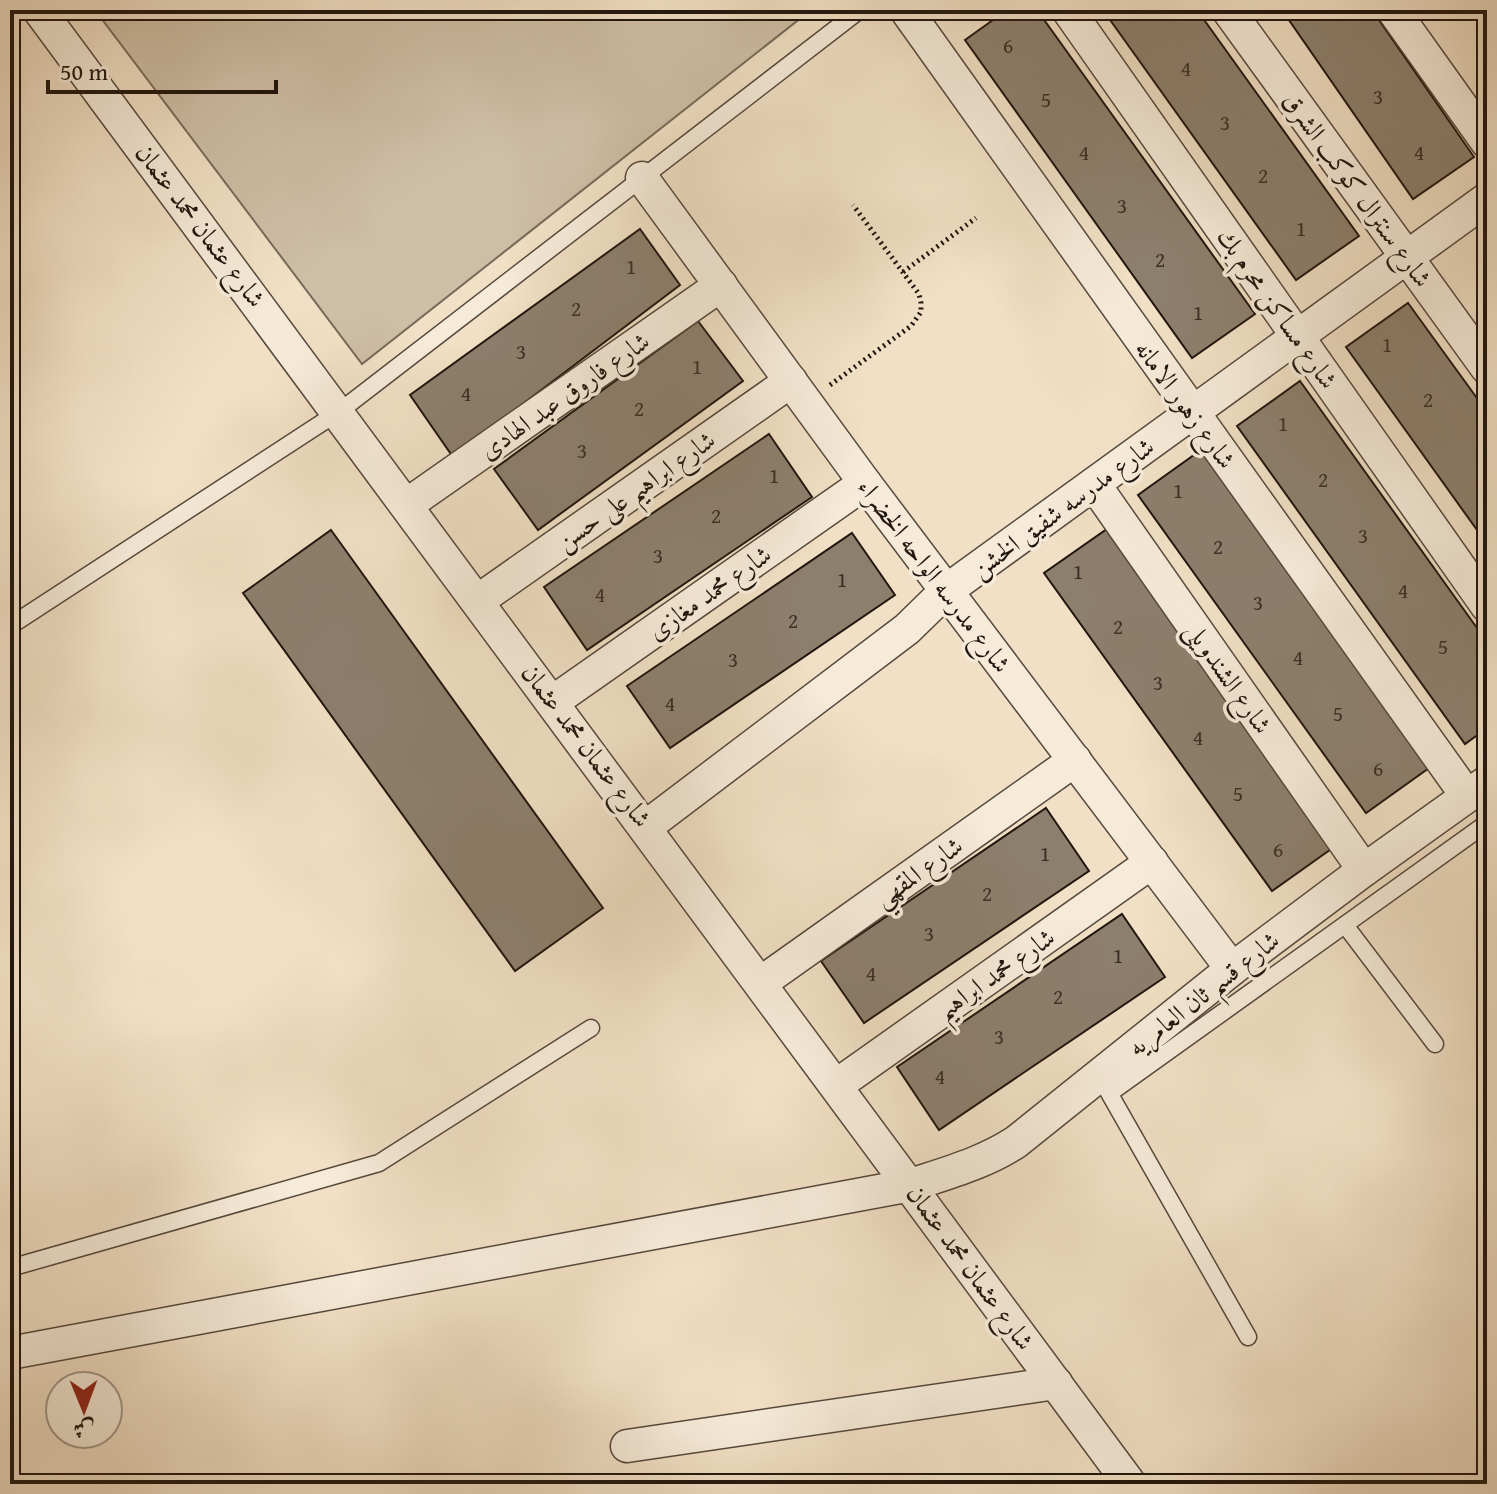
<svg xmlns="http://www.w3.org/2000/svg" width="1497" height="1494" viewBox="0 0 1497 1494" font-family="'Gentium Book Plus',Amiri,serif">
  <rect width="100%" height="100%" fill="#f1e0c5"/>
  <filter id="stains"><feTurbulence type="fractalNoise" baseFrequency=".0025" numOctaves="4"/><feColorMatrix values="0 0 0 0 .2 0 0 0 0 .09 0 0 0 0 .02 0 0 0 .5 -.17"/></filter>
  <radialGradient id="worn" r=".72"><stop offset=".6" stop-color="#630" stop-opacity="0"/><stop offset="1" stop-color="#630" stop-opacity=".3"/></radialGradient>
  <polygon fill="#cebea6" stroke="#786a5a" stroke-width="2" points="95,10 811,10 362,364"/>
  <g fill="#8d7f6d" stroke="#21160e" stroke-width="2">
    <polygon points="1007,10 1037,10 1255,314 1192,358 965,40"/>
    <polygon points="1103,10 1197,10 1359,236 1296,280"/>
    <polygon points="1282,10 1372,10 1474,157 1413,199"/>
    <polygon points="640,229 680,285 453,457 410,395"/>
    <polygon points="1408,303 1487,412 1487,544 1346,347"/>
    <polygon points="698,321 743,381 538,530 494,469"/>
    <polygon points="1300,381 1487,642 1487,728 1465,744 1237,426"/>
    <polygon points="769,434 812,497 587,650 544,587"/>
    <polygon points="1201,450 1429,768 1366,813 1138,495"/>
    <polygon points="1107,529 1334,847 1272,891 1044,573"/>
    <polygon points="331,530 603,908 515,971 243,593"/>
    <polygon points="852,533 895,595 670,748 627,686"/>
    <polygon points="1046,808 1089,871 864,1023 821,961"/>
    <polygon points="1122,914 1165,977 939,1130 897,1067"/>
  </g>
  <g fill="none" stroke-linecap="round" stroke-linejoin="round">
    <g stroke="#55483c" stroke-width="19">
      <g id="service">
        <polyline points="10,626 340,411 860,10"/>
        <polyline points="1345,925 1435,1044"/>
        <polyline points="1104,1084 1248,1337"/>
        <polyline points="1110,1093 1487,823"/>
        <polyline points="10,1268 379,1163 591,1028"/>
      </g>
    </g>
    <g stroke="#55483c" stroke-width="35">
      <g id="minor">
        <path d="M39,10c367,489 730,981 1091,1474"/>
        <polyline points="906,10 1467,796"/>
        <polyline points="1068,10 1487,606"/>
        <polyline points="1228,10 1487,368"/>
        <polyline points="1393,10 1487,142"/>
        <polyline points="642,178 865,483 1232,969"/>
        <polyline points="1094,484 1364,870"/>
        <polyline points="408,504 721,285"/>
        <polyline points="479,600 791,381"/>
        <polyline points="554,701 865,483"/>
        <polyline points="647,826 907,629 946,591 1487,199"/>
        <polyline points="762,982 1075,760"/>
        <polyline points="837,1085 1152,862"/>
        <path d="M10,1353l901,-168c36,-12 73,-22 105,-43l216,-173 132,-99 123,-88"/>
        <polyline points="627,1446 1056,1383"/>
      </g>
    </g>
    <g stroke="#21160e" stroke-width="5" stroke-dasharray="2 4" stroke-linecap="butt">
      <polyline points="903,272 976,218"/>
      <polyline points="830,385 911,326 921,312 921,303 919,294 853,205"/>
    </g>
    <use href="#service" stroke="#f6ebd9" stroke-width="16"/>
    <use href="#minor" stroke="#f6ebd9" stroke-width="32"/>
  </g>
  <g text-anchor="middle" dominant-baseline="central" stroke-width="7" stroke-linejoin="round" paint-order="stroke">
    <g font-size="22" fill="#3c3026">
      <text x="1008" y="45">6</text>
      <text x="1186" y="68">4</text>
      <text x="1378" y="96">3</text>
      <text x="1046" y="99">5</text>
      <text x="1225" y="122">3</text>
      <text x="1084" y="152">4</text>
      <text x="1419" y="152">4</text>
      <text x="1263" y="175">2</text>
      <text x="1122" y="205">3</text>
      <text x="1301" y="228">1</text>
      <text x="1160" y="259">2</text>
      <text x="631" y="266">1</text>
      <text x="576" y="308">2</text>
      <text x="1198" y="312">1</text>
      <text x="1387" y="344">1</text>
      <text x="521" y="351">3</text>
      <text x="697" y="366">1</text>
      <text x="466" y="393">4</text>
      <text x="1428" y="399">2</text>
      <text x="639" y="408">2</text>
      <text x="1283" y="423">1</text>
      <text x="582" y="450">3</text>
      <text x="774" y="475">1</text>
      <text x="1323" y="479">2</text>
      <text x="1178" y="490">1</text>
      <text x="716" y="515">2</text>
      <text x="1363" y="535">3</text>
      <text x="1218" y="546">2</text>
      <text x="658" y="555">3</text>
      <text x="1078" y="571">1</text>
      <text x="842" y="579">1</text>
      <text x="1403" y="590">4</text>
      <text x="600" y="594">4</text>
      <text x="1258" y="602">3</text>
      <text x="793" y="620">2</text>
      <text x="1118" y="626">2</text>
      <text x="1443" y="646">5</text>
      <text x="1298" y="657">4</text>
      <text x="733" y="659">3</text>
      <text x="1158" y="682">3</text>
      <text x="670" y="703">4</text>
      <text x="1338" y="713">5</text>
      <text x="1198" y="737">4</text>
      <text x="1378" y="768">6</text>
      <text x="1238" y="793">5</text>
      <text x="1278" y="849">6</text>
      <text x="1045" y="853">1</text>
      <text x="987" y="893">2</text>
      <text x="929" y="933">3</text>
      <text x="1118" y="955">1</text>
      <text x="871" y="973">4</text>
      <text x="1058" y="996">2</text>
      <text x="999" y="1036">3</text>
      <text x="940" y="1076">4</text>
    </g>
    <g font-size="26" fill="#21160e" stroke="#f6ebd9">
      <text transform="translate(1358 189) rotate(54)">شارع سنترال كوكب الشرق</text>
      <text transform="translate(201 225) rotate(53)">شارع عثمان محمد عثمان</text>
      <text transform="translate(1278 308) rotate(55)">شارع مساكن محرم بك</text>
      <text transform="translate(564 395) rotate(-35)">شارع فاروق عبد الهادى</text>
      <text transform="translate(1186 404) rotate(54)">شارع زهور الامانه</text>
      <text transform="translate(635 490) rotate(-35)">شارع ابراهيم على حسن</text>
      <text transform="translate(1062 507) rotate(-36)">شارع مدرسه شفيق الخشن</text>
      <text transform="translate(935 575) rotate(53)">شارع مدرسه الواحه الخضراء</text>
      <text transform="translate(709 592) rotate(-35)">شارع محمد مغازى</text>
      <text transform="translate(1229 677) rotate(55)">شارع الشندويلى</text>
      <text transform="translate(587 745) rotate(53)">شارع عثمان محمد عثمان</text>
      <text transform="translate(918 871) rotate(-35)">شارع المقهي</text>
      <text transform="translate(995 973) rotate(-35)">شارع محمد ابراهيم</text>
      <text transform="translate(1203 993) rotate(-38)">شارع قسم ثان العامريه</text>
      <text transform="translate(971 1267) rotate(54)">شارع عثمان محمد عثمان</text>
    </g>
  </g>
  <rect width="1497" height="1494" fill="none" stroke="#f1e0c5" stroke-width="40"/>
  <rect x="12" y="12" width="1473" height="1470" fill="none" stroke="#21160e" stroke-width="4"/>
  <rect x="20" y="20" width="1457" height="1454" fill="none" stroke="#21160e" stroke-width="2"/>
  <g transform="translate(84 1410) rotate(179)"><circle r="38" fill="#f6ebd9" stroke="#a19688" stroke-width="2"/>
  <path d="M0-6L14 30L0 20L-14 30Z" fill="#8f2418"/>
  <text y="-12" font-size="22" font-weight="bold" text-anchor="middle" fill="#21160e">ش</text>
  </g>
  <path d="M48 80v12h228v-12" fill="none" stroke="#21160e" stroke-width="4"/>
  <text x="60" y="80" font-size="24" fill="#21160e" stroke="#f6ebd9" stroke-width="6" paint-order="stroke">50 m</text>
  <rect width="100%" height="100%" filter="url(#stains)"/>
  <rect width="100%" height="100%" fill="url(#worn)"/>
</svg>
